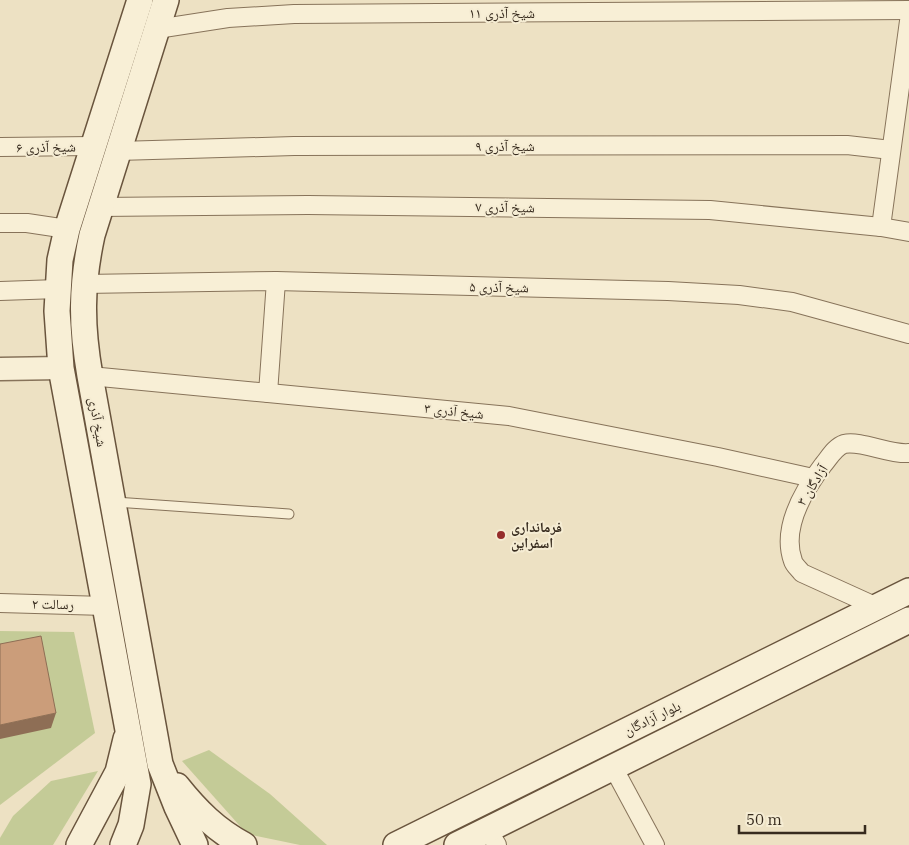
<svg xmlns="http://www.w3.org/2000/svg" width="909" height="845" viewBox="0 0 909 845" font-family="'IBM Plex Serif','Noto Naskh Arabic',serif">
  <rect width="100%" height="100%" fill="#ede1c3"/>
  <g fill="#c4cb97">
    <polygon points="0,631 74,632 95,733 0,805"/>
    <polygon points="209,750 270,794 327,845 300,845 247,834 182,761"/>
    <polygon points="98,771 53,845 0,845 0,838 13,816 51,781"/>
  </g>
  <g fill="none" stroke-linecap="round" stroke-linejoin="round">
    <g stroke="#87735a" stroke-width="11">
      <polyline id="service" points="115,502 289,514"/>
    </g>
    <g stroke="#87735a" stroke-width="20">
      <g id="minor">
        <polyline points="157,29 228,18 294,14 909,10"/>
        <polyline points="0,147 93,146"/>
        <polyline points="118,151 294,146 847,145 891,150"/>
        <polyline points="99,207 308,205 710,210 881,227 909,232"/>
        <polyline points="0,223 27,223 67,229"/>
        <polyline points="881,227 909,21"/>
        <polyline points="84,284 276,281 668,291 739,295 792,302 909,334"/>
        <polyline points="0,291 58,289"/>
        <polyline points="90,376 509,416 718,457 813,478"/>
        <polyline points="268,393 276,281"/>
        <polyline points="0,603 105,606"/>
        <path d="M877,607l-75,-34c-3,-4 -8,-8 -9,-12 -12,-33 11,-71 30,-96 6,-7 12,-18 21,-21 17,-4 46,11 65,9"/>
        <polyline points="613,767 655,845"/>
        <polyline points="488,830 497,845"/>
      </g>
    </g>
    <g stroke="#87735a" stroke-width="25">
      <polyline id="tertiary" points="0,369 61,368"/>
    </g>
    <g stroke="#69543d" stroke-width="28">
      <g id="secondary">
        <path d="M166,0l-74,235c-11,51 -11,90 -2,141l70,388 17,43 18,38"/>
        <path d="M177,786c20,25 39,44 67,59"/>
        <polyline points="79,845 118,772 126,739"/>
        <polyline points="123,845 131,825 138,784 61,368 57,311 60,260 67,229 140,0"/>
        <polyline points="396,845 909,591"/>
        <polyline points="457,845 909,620"/>
      </g>
    </g>
    <use href="#service" stroke="#f8efd6" stroke-width="9"/>
    <use href="#minor" stroke="#f8efd6" stroke-width="18"/>
    <use href="#tertiary" stroke="#f8efd6" stroke-width="22"/>
    <use href="#secondary" stroke="#f8efd6" stroke-width="25"/>
  </g>
  <polygon fill="#8e6e55" points="56,713 51,728 0,739 0,725"/>
  <polygon fill="#cb9d7a" stroke="#8e6e55" points="41,636 56,713 0,725 0,644"/>
  <circle fill="#952d2b" stroke="#f5ecd3" stroke-width="2" cx="501" cy="535" r="5"/>
  <g text-anchor="middle" dominant-baseline="central" stroke-width="4" stroke-linejoin="round" paint-order="stroke">
    <g font-size="14" fill="#372b1e" stroke="#f5ecd3">
      <text x="502" y="13">شیخ آذری ۱۱</text>
      <text x="505" y="146">شیخ آذری ۹</text>
      <text transform="translate(46 147) rotate(-1)">شیخ آذری ۶</text>
      <text transform="translate(505 207) rotate(1)">شیخ آذری ۷</text>
      <text transform="translate(499 287) rotate(1)">شیخ آذری ۵</text>
      <text transform="translate(454 411) rotate(6)">شیخ آذری ۳</text>
      <text transform="translate(98 422) rotate(80)">شیخ آذری</text>
      <text transform="translate(812 485) rotate(-58)">آزادگان ۳</text>
      <text transform="translate(53 604) rotate(1)">رسالت ۲</text>
      <text transform="translate(652 718) rotate(-26)">بلوار آزادگان</text>
    </g>
    <g font-size="14" font-weight="bold" fill="#372b1e" stroke="#f5ecd3" text-anchor="start">
      <text x="511" y="527">فرمانداری<tspan x="511" dy="16">اسفراین</tspan></text>
    </g>
  </g>
  <path d="M739 825v8h126v-8" fill="none" stroke="#372b1e" stroke-width="2.5"/>
  <text x="746" y="825" font-size="15" fill="#372b1e" stroke="#f5ecd3" stroke-width="4" paint-order="stroke">50 m</text>
</svg>
